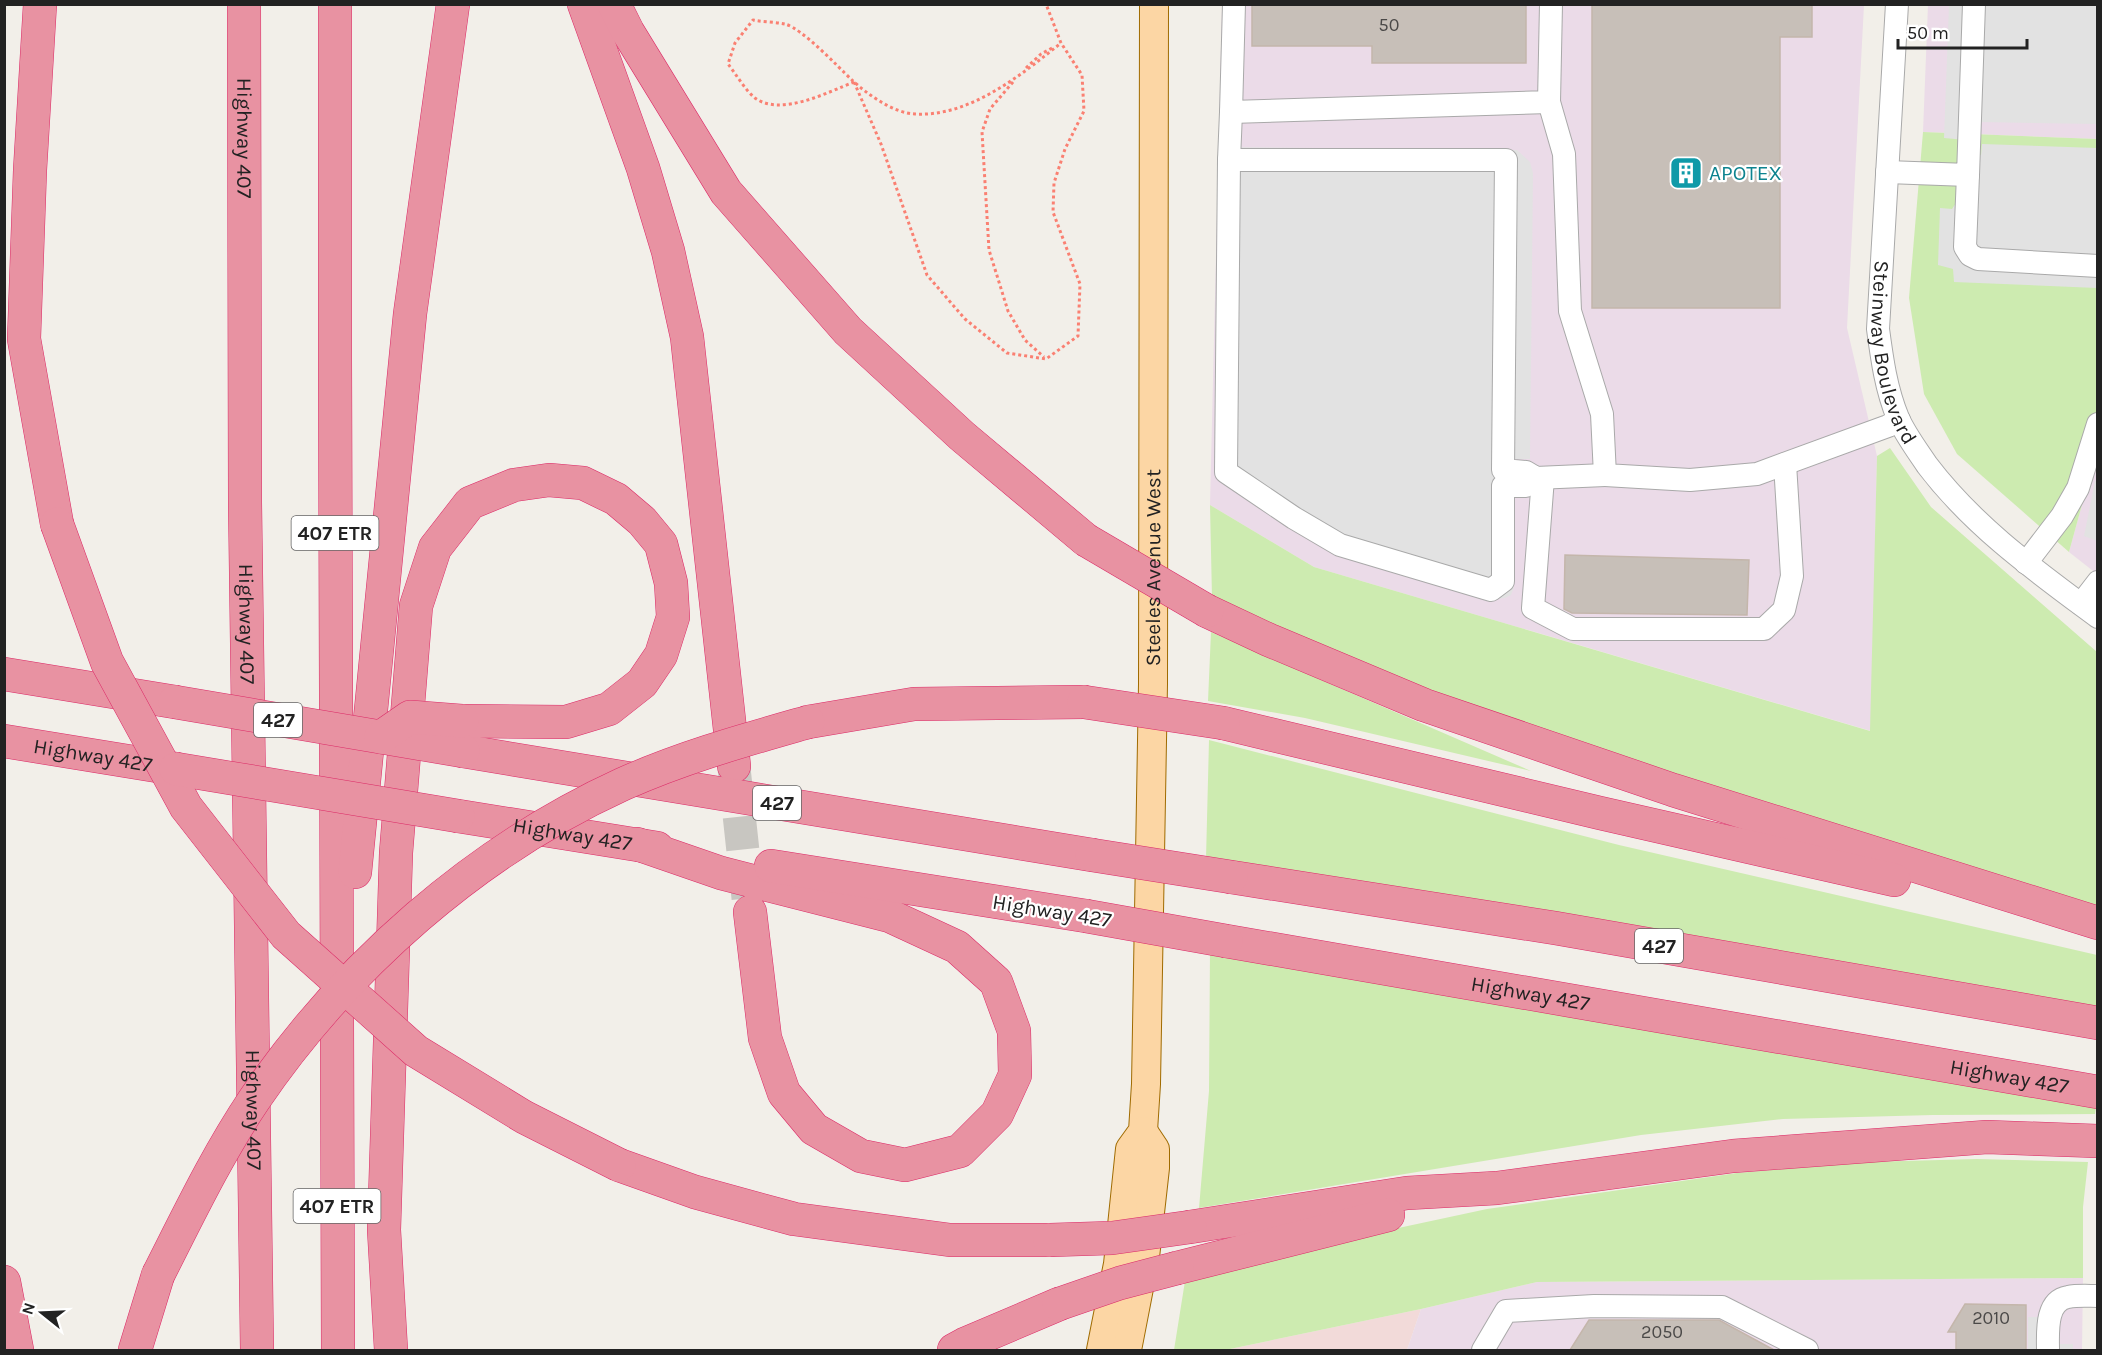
<svg xmlns="http://www.w3.org/2000/svg" width="2102" height="1355" viewBox="0 0 2102 1355" font-family="Karla,sans-serif">
  <rect width="100%" height="100%" fill="#f2efe9"/>
  <polygon fill="#f2dad9" points="1421,1309 1407,1350 1225,1350"/>
  <g fill="#ebdbe8">
    <polygon points="1222,5 1864,5 1847,328 1877,456 1871,731 1314,567 1210,505"/>
    <polygon points="1928,5 2097,5 2097,139 1923,132"/>
    <polygon points="2097,450 2097,574 2069,552"/>
    <polygon points="2083,1278 2082,1350 1407,1350 1421,1309 1537,1282"/>
  </g>
  <g fill="#cdebb0">
    <polygon points="1923,132 2097,139 2097,450 2069,552 1957,454 1924,394 1909,298"/>
    <polygon points="1890,448 1931,507 2097,652 2097,907 1830,825 1423,691 1212,598 1210,505 1314,567 1870,731 1877,456"/>
    <polygon points="1211,632 1531,771 1305,718 1208,701"/>
    <polygon points="1209,740 1619,845 2097,955 2097,1010 1206,859"/>
    <polygon points="1210,951 2097,1100 2095,1114 1933,1115 1783,1119 1641,1135 1199,1208 1209,1091"/>
    <polygon points="1977,1159 2088,1162 2083,1207 2083,1278 1537,1282 1421,1309 1225,1350 1174,1350 1185,1281 1375,1233 1487,1209 1737,1173 1867,1162"/>
  </g>
  <g fill="#e2e2e2">
    <polygon points="1949,5 2097,5 2097,124 1979,122 1977,141 1944,138"/>
    <polygon points="1982,144 2097,148 2097,288 1954,282 1953,269 1938,265 1940,208 1952,209 1956,203 1963,153 1981,155"/>
    <polygon points="1222,147 1510,150 1517,150 1530,162 1533,173 1530,459 1515,459 1514,587 1511,595 1505,598 1497,599 1320,544 1220,482"/>
    <polygon points="2095,481 2098,482 2097,541 2084,536"/>
    <polygon points="2028,1317 2057,1317 2057,1344 2073,1344 2073,1350 2028,1350"/>
  </g>
  <g fill="#c7bfb8" stroke="#c4b6ab" stroke-width="1.5">
    <polygon points="1252,4 1526,4 1526,63 1372,63 1372,46 1252,46"/>
    <polygon points="1592,4 1812,4 1812,37 1780,37 1780,308 1592,308"/>
    <polygon points="1565,555 1749,560 1747,615 1572,613 1564,609"/>
    <polygon points="1965,1304 2026,1305 2026,1350 1956,1350 1956,1332 1948,1332"/>
    <polygon points="1589,1320 1719,1320 1774,1350 1570,1350"/>
  </g>
  <g fill="none" stroke-linecap="round" stroke-linejoin="round">
    <polyline stroke="#c8c6c1" stroke-width="33" stroke-dasharray="33 16" stroke-linecap="butt" points="734,768 749,907"/>
    <g stroke="#a9a9a9" stroke-width="24">
      <g id="minor">
        <polyline points="1234,4 1231,112 1549,102 1551,4"/>
        <path id="s1" d="M1897,4l-19,325c4,30 8,60 20,89 7,16 19,32 29,47 47,62 109,106 171,152"/>
        <polyline points="1549,102 1564,154 1570,311 1602,414 1605,475 1690,480 1757,474 1888,426 1899,420"/>
        <polyline points="1229,160 1231,112"/>
        <polyline points="1887,172 1968,175 1974,4"/>
        <polyline points="1968,175 1965,247 1970,255 1978,259 2098,266"/>
        <polyline points="1536,478 1526,486 1503,486 1503,581 1491,590 1340,545 1294,518 1226,472 1229,160 1506,160 1503,470 1526,472 1536,478 1605,475"/>
        <polyline points="1543,478 1533,608 1573,629 1764,629 1784,610 1792,576 1785,464"/>
        <polyline points="2026,563 2062,516 2078,488 2098,424"/>
        <polyline points="2081,604 2098,582"/>
        <polyline points="1483,1350 1506,1311 1594,1306 1722,1307 1807,1350"/>
        <path d="M2048,1350c0,-17 -3,-49 20,-53 10,-2 20,-1 30,-1"/>
      </g>
    </g>
    <g stroke="#a06b00" stroke-width="30">
      <g id="major">
        <path id="s2" d="M1101,1350l17,-86 12,-115 13,-18 3,-47 7,-400 1,-680"/>
        <polyline points="1127,1350 1145,1257 1155,1168 1155,1149 1143,1131"/>
      </g>
    </g>
    <g stroke="#dc2a67" stroke-width="34">
      <g id="highway">
        <polyline points="40,4 30,170 24,339 57,524"/>
        <path id="s3" d="M244,4l1,498 12,848"/>
        <polyline points="335,4 335,360 338,1350"/>
        <polyline points="584,4 643,168 668,251 687,337 734,766"/>
        <polyline points="614,4 628,32 726,192 848,331 962,436 1086,540"/>
        <polyline points="1207,611 1269,640 1424,705 1673,790 2098,923"/>
        <polyline points="4,674 175,702"/>
        <polyline points="808,722 914,704 1084,702"/>
        <polyline points="1223,723 1600,813 1894,880"/>
        <path id="s4" d="M4,741l172,28"/>
        <polyline points="463,751 1092,855"/>
        <path id="s5" d="M458,816l199,32"/>
        <polyline points="637,844 721,873 890,916 957,947 996,982 1014,1031 1015,1075 997,1114 960,1151 905,1165 861,1156 814,1129 784,1093 765,1038 750,912"/>
        <polyline points="771,866 1086,916"/>
        <polyline points="355,872 410,314 453,4"/>
        <polyline points="1231,877 1555,928 2098,1023"/>
        <path id="s6" d="M1226,941l872,151"/>
        <polyline points="619,1165 695,1192 794,1219 950,1240 1050,1240"/>
        <polyline points="1190,1227 1407,1193 1497,1188 1733,1156 1987,1137 2098,1141"/>
        <polyline points="1177,1268 1388,1215"/>
        <polyline points="4,1282 17,1350"/>
        <polyline points="135,1350 158,1275"/>
        <polyline points="391,1350 384,1230 396,853 416,606 435,548 470,503 514,485 549,480 583,483 616,499 642,521 661,544 671,583 673,617 661,655 642,683 609,709 566,722 462,721"/>
        <polyline points="954,1350 965,1344 1059,1304"/>
      </g>
    </g>
    <g stroke="#fa8072" stroke-width="3" stroke-dasharray="3 3" stroke-linecap="butt">
      <polyline points="1026,68 1041,54 1054,47"/>
      <polyline points="854,82 881,144 927,275 965,319 1007,353 1046,359 1078,336 1080,284 1053,212 1054,183 1065,149 1084,111 1082,75 1061,43 1046,4"/>
      <path d="M854,82c-26,10 -73,35 -99,16 -10,-8 -19,-24 -27,-34l7,-21 18,-23c10,2 22,2 32,4 18,5 52,42 67,56 15,14 41,33 63,34 55,3 106,-39 146,-71"/>
      <polyline points="1013,82 990,109 982,132 989,250 1008,311 1025,340 1044,357"/>
    </g>
    <use href="#minor" stroke="#fff" stroke-width="22"/>
    <use href="#major" stroke="#fcd6a4" stroke-width="28"/>
    <use href="#highway" stroke="#e892a2" stroke-width="33"/>
    <g stroke="#dc2a67" stroke-width="34" stroke-linecap="butt">
      <g id="highway-bridge">
        <polyline points="57,524 107,662 186,807 286,935 416,1051 524,1117 619,1165"/>
        <polyline points="1086,540 1207,611"/>
        <polyline points="175,702 463,751"/>
        <polyline points="1084,702 1223,723"/>
        <polyline points="381,737 410,717 462,721"/>
        <polyline points="176,769 458,816"/>
        <polyline points="1092,855 1231,877"/>
        <polyline points="1086,916 1226,941"/>
        <polyline points="1050,1240 1112,1238 1190,1227"/>
        <path d="M158,1275c30,-59 59,-120 96,-175 91,-134 222,-249 369,-316 60,-27 122,-44 185,-62"/>
        <polyline points="1059,1304 1120,1283 1177,1268"/>
      </g>
    </g>
    <use href="#highway-bridge" stroke="#e892a2" stroke-width="33"/>
  </g>
  <defs>
    <g id="building-square" transform="scale(1.725)"><rect x="-9" y="-9" width="18" height="18" rx="4" fill="#0f9aa8" stroke="#fff"/><path d="M-4-6H4V6H1V3H-1V6H-4ZM-2.5-4.3h1.7v1.8h-1.7ZM.8-4.3h1.7v1.8H.8ZM-2.5-1h1.7V.8h-1.7ZM.8-1h1.7V.8H.8Z" fill="#fff"/></g>
  </defs>
  <g fill-rule="evenodd">
    <use href="#building-square" x="1686" y="173"/>
  </g>
  <g text-anchor="middle" dominant-baseline="central" stroke-width="4.5" stroke-linejoin="round" paint-order="stroke">
    <g font-size="18" fill="#4b4948">
      <text x="1389" y="25">50</text>
      <text x="1991" y="1318">2010</text>
      <text x="1662" y="1332">2050</text>
    </g>
    <g fill="#fff" stroke="#646464" stroke-width="1.5">
      <rect x="291.5" y="516" width="87" height="34" rx="4.5"/>
      <rect x="254" y="703" width="48" height="34" rx="4.5"/>
      <rect x="753" y="786" width="48" height="34" rx="4.5"/>
      <rect x="1635" y="929" width="48" height="34" rx="4.5"/>
      <rect x="293.5" y="1189" width="87" height="34" rx="4.5"/>
    </g>
    <g font-size="20" font-weight="bold" fill="#222">
      <text x="335" y="533">407 ETR</text>
      <text x="278" y="720">427</text>
      <text x="777" y="803">427</text>
      <text x="1659" y="946">427</text>
      <text x="337" y="1206">407 ETR</text>
    </g>
    <g font-size="21" fill="#222" stroke="#fff">
      <text stroke="none"><textPath href="#s3" startOffset="134">Highway 407</textPath></text>
      <text stroke="none"><textPath href="#s1" startOffset="351">Steinway Boulevard</textPath></text>
      <text stroke="none"><textPath href="#s2" startOffset="789">Steeles Avenue West</textPath></text>
      <text stroke="none"><textPath href="#s3" startOffset="620">Highway 407</textPath></text>
      <text stroke="none"><textPath href="#s4" startOffset="90">Highway 427</textPath></text>
      <text stroke="none"><textPath href="#s5" startOffset="116">Highway 427</textPath></text>
      <text transform="translate(1052 911) rotate(9)">Highway 427</text>
      <text stroke="none"><textPath href="#s6" startOffset="309">Highway 427</textPath></text>
      <text stroke="none"><textPath href="#s6" startOffset="795">Highway 427</textPath></text>
      <text stroke="none"><textPath href="#s3" startOffset="1106">Highway 407</textPath></text>
    </g>
    <g font-size="21" fill="#0d838f" stroke="#fff" text-anchor="start">
      <text x="1709" y="173">APOTEX</text>
    </g>
  </g>
  <rect width="2102" height="1355" fill="none" stroke="#222222" stroke-width="12"/>
  <g transform="translate(42 1313) rotate(288)" stroke="#ffffff" stroke-width="4.5" paint-order="stroke">
  <path d="M0-4.5L10 22L0 15L-10 22Z" fill="#222222"/>
  <text y="-9" font-size="16" font-weight="bold" text-anchor="middle" fill="#222222">N</text>
  </g>
  <path d="M1898 39v9h129v-9" fill="none" stroke="#222222" stroke-width="3"/>
  <text x="1907" y="39" font-size="18" fill="#222222" stroke="#ffffff" stroke-width="4.5" paint-order="stroke">50 m</text>
</svg>
